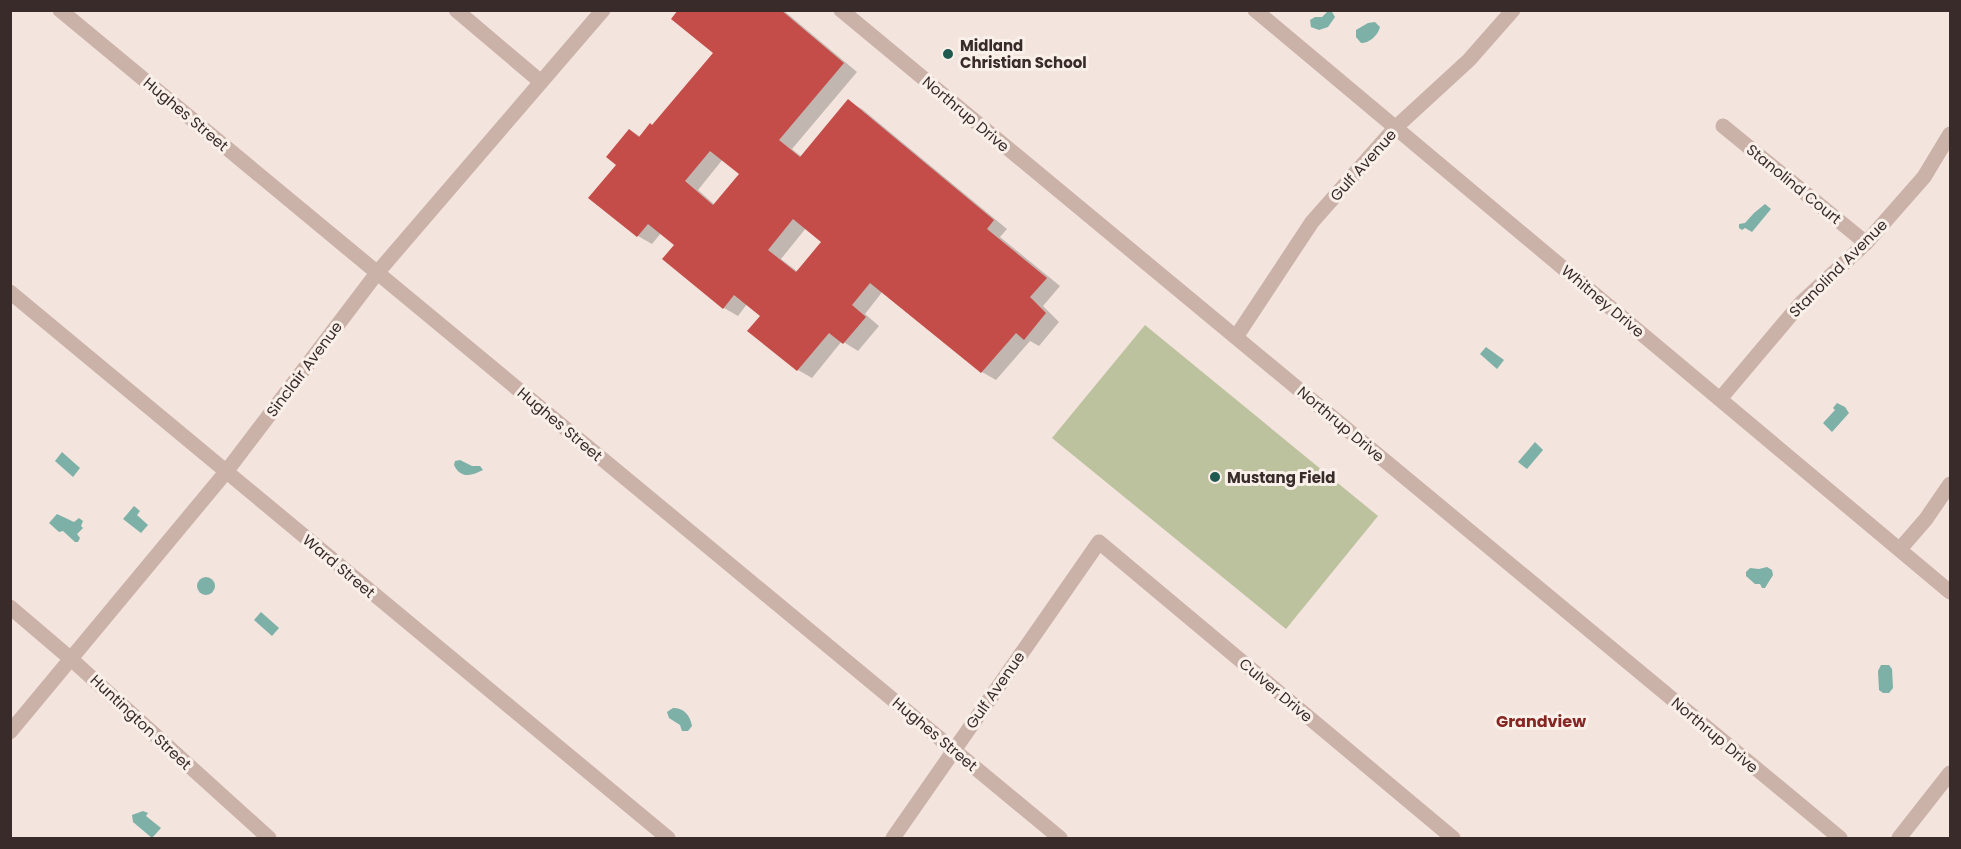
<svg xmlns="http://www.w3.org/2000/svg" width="1961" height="849" viewBox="0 0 1961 849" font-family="Poppins,sans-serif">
  <rect width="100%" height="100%" fill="#f3e4de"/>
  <polygon fill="#bdc29e" points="1145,325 1378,516 1286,629 1052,438"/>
  <g fill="#7db0a7">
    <polygon points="1327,12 1332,12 1335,17 1328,27 1319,30 1311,27 1310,20 1315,17 1322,17"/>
    <path d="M1375,22l5,5c-2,8 -10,16 -19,16l-5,-6v-7l12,-7z"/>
    <polygon points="1765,204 1771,209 1752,232 1745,228 1742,230 1739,228 1739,224 1745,223 1754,213"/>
    <polygon points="1486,347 1504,360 1497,369 1480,354"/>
    <polygon points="1837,403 1845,407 1849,413 1832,432 1823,423 1835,410 1833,408"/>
    <polygon points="1535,442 1543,450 1527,469 1518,462"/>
    <polygon points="62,452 80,468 73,477 55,461"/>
    <path d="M460,460l12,6h8l3,4c-10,5 -22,10 -29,-5l1,-4z"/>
    <polygon points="134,506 140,511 137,515 148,525 141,533 123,519"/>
    <polygon points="57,514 74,522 79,518 83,521 81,526 83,528 77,534 80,538 78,542 75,542 63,531 59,532 49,523"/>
    <polygon points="1767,567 1772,570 1773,575 1765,588 1762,588 1760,584 1755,584 1746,576 1746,572 1750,568 1759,569"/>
    <circle cx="206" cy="586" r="9"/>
    <polygon points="261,612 279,628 272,636 254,620"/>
    <polygon points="1881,665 1889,665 1892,669 1893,688 1889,693 1883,693 1879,690 1878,671"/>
    <path d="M673,708c11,0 17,7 19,18l-4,5h-6l-2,-6 -11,-7 -2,-6z"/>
    <polygon points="143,811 148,813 146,816 161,828 152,838 133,822 132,815"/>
  </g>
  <path fill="#0003" fill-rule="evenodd" d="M680,10h103l74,62 -65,77 10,8 46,-56 14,8 145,120 -7,8 60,49 -17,20 16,16 -20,24 -9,-5 -34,39 -14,-8 -99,-81 -18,23 14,12 -21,25 -16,-10 -30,37 -14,-8 -36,-54 -15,-12 -9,12 -14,-8 -48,-63 -15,-12 -9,11 -14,-8 -47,-38 27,-34 12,-34 11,7 12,-10 62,-74zM723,159l18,15 -26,31 -17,-15zM806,228l17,14 -25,30 -17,-13z"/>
  <path fill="#c54d49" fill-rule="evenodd" d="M678,10h103l63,53 -65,77 21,17 48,-58 146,121 -7,9 60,49 -17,19 16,16 -22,27 -8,-7 -35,40 -111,-90 -18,22 14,12 -23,27 -14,-11 -32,38 -50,-40 13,-15 -26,-21 -11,14 -61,-50 12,-14 -26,-21 -11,13 -49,-39 28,-33 -10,-8 23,-28 10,8 11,-14 2,2 61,-72 -42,-34zM710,151l29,23 -26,31 -28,-24zM793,219l28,23 -25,30 -28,-22z"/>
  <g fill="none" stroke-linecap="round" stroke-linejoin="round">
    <g stroke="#cbb2a9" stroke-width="15">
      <polyline points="60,10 1060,838"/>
      <polyline points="456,10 541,82"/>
      <polyline points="1255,10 1950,592"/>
      <polyline points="1723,126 1866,243"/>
      <polyline points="1236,337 1312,222 1395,128 1469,60 1513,10"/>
      <polyline points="1720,399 1801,303 1866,243 1924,177 1950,134"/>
      <polyline points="1900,549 1926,519 1950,484"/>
      <polyline points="10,607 71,659 269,838"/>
      <polyline points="10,732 226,472 377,273 603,10"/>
      <polyline points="893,838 1099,542 1453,838"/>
    </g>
    <g stroke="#cbb2a9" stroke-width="15">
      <polyline points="841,10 1840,838"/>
      <polyline points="10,292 668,838"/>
      <polyline points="1899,838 1950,773"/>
    </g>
  </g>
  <g fill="#1f5a51" stroke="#faf0ea" stroke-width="2">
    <circle cx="948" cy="54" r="6"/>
    <circle cx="1215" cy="477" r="6"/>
  </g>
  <g text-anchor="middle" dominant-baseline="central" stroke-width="6" stroke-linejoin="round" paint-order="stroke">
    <g font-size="15" font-weight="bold" fill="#382b29" stroke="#faf0ea" text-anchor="start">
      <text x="960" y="45">Midland<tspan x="960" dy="17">Christian School</tspan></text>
      <text x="1227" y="477">Mustang Field</text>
    </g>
    <g font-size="15" fill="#382b29" stroke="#faf0ea">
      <text transform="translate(186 114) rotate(40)">Hughes Street</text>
      <text transform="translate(966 114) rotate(40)">Northrup Drive</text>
      <text transform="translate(1363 165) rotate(-48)">Gulf Avenue</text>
      <text transform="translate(1794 184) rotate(39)">Stanolind Court</text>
      <text transform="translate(1838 268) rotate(-45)">Stanolind Avenue</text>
      <text transform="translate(1603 301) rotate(40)">Whitney Drive</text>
      <text transform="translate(304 369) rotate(-53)">Sinclair Avenue</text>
      <text transform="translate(560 424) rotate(40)">Hughes Street</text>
      <text transform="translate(1341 424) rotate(40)">Northrup Drive</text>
      <text transform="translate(339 566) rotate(40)">Ward Street</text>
      <text transform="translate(995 690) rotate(-55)">Gulf Avenue</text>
      <text transform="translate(1276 690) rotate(40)">Culver Drive</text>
      <text transform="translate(141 722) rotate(43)">Huntington Street</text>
      <text transform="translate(935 734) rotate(40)">Hughes Street</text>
      <text transform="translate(1715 735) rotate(40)">Northrup Drive</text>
    </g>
    <g font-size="16" font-weight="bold" fill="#872522" stroke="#faf0ea">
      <text x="1541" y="721">Grandview</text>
    </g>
  </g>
  <rect width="1961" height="849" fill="none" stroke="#382b29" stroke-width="24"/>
</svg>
